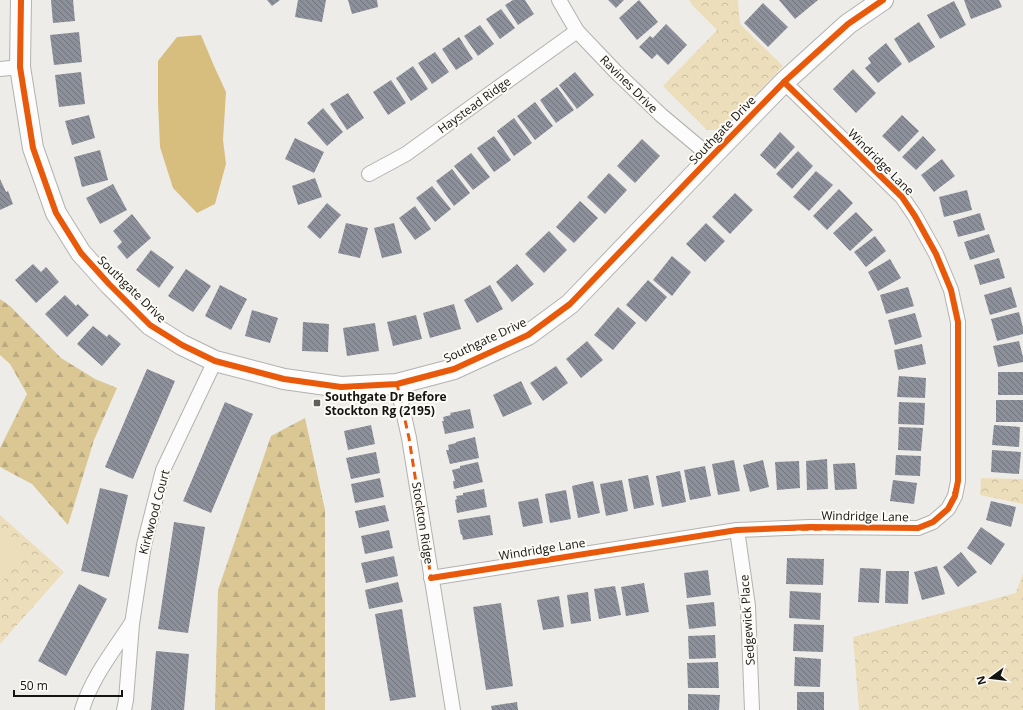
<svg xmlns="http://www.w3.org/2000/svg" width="1023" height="710" viewBox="0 0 1023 710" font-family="'Open Sans',sans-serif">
  <defs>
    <pattern id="forest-firs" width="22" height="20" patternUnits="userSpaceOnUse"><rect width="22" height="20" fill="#dac794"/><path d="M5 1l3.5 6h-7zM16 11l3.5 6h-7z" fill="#baaa7f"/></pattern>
    <pattern id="park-crowns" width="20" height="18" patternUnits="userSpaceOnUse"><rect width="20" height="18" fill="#eddebb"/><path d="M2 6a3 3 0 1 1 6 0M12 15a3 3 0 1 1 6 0" fill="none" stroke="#cabea0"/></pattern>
    <pattern id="building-back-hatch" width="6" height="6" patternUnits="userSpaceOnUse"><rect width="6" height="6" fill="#8c909a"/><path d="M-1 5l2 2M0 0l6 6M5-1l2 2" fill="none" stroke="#71747c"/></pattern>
  </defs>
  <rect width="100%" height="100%" fill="#eeece9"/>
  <g fill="url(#forest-firs)">
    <polygon points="0,299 10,306 61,358 95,379 117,388 94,440 68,525 32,484 0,467 0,448 27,394 10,364 0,355"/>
    <polygon points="305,418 325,510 325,710 215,710 218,590 271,436"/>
  </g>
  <g fill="url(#park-crowns)">
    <polygon points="689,0 738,0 740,24 783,66 722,130 707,130 663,86 717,30 692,5"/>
    <polygon points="981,478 1023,479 1023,504 980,495"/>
    <polygon points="0,515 64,572 0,644"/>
    <polygon points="1023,573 1023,710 859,710 853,637 1016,593"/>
  </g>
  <polygon fill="#eddebb" points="0,530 27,554 0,584"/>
  <polygon fill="#d7be7f" points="201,35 214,66 226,92 223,140 226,164 215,204 197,213 173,188 160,147 158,102 158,61 177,37"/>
  <g fill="url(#building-back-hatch)">
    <polygon points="51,0 73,0 75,21 53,23"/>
    <polygon points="267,0 280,0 272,6"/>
    <polygon points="298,0 326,0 322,22 295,17"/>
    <polygon points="348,0 377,0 378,7 352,14"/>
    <polygon points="513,0 525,0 534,14 518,25 505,5"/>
    <polygon points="608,0 624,0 616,8"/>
    <polygon points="639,0 658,22 637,40 619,18"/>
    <polygon points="779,0 818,0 795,19"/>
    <polygon points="964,0 999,0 1002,7 971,19"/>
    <polygon points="954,1 966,25 940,39 927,15"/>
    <polygon points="763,3 788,27 768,47 744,23"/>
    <polygon points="501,9 515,28 500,39 486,19"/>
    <polygon points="919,22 935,47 909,63 894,39"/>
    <polygon points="666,24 687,45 668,65 657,54 652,59 639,47 650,36 653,38"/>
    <polygon points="480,25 494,44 478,56 464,36"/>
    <polygon points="79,32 82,62 54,65 50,35"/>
    <polygon points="459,37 473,59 456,70 442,49"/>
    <polygon points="886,43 902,64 878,83 865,68 871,63 868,58"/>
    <polygon points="435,52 449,72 432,84 418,63"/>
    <polygon points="413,66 428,89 411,101 396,78"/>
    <polygon points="853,69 876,93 856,113 833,89"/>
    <polygon points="81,72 85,104 59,107 55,75"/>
    <polygon points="575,72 594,95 577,109 559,85"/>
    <polygon points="391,80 406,103 388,115 373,92"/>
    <polygon points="557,87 574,110 556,123 540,100"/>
    <polygon points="348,93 364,118 347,130 330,104"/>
    <polygon points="535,102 553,126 535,140 517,116"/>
    <polygon points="323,108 343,132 327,146 307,123"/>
    <polygon points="89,115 95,138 72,145 65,121"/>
    <polygon points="902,115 919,131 899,152 882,136"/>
    <polygon points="514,118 532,143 514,156 497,131"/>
    <polygon points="780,132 795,147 775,169 760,155"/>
    <polygon points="494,136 511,160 494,172 477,148"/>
    <polygon points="923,136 936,150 916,170 902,157"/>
    <polygon points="295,138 324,152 314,173 285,159"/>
    <polygon points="642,139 660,156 635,183 617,166"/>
    <polygon points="100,150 108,180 82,187 74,157"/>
    <polygon points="798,151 813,166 792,189 776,174"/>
    <polygon points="471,153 490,177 473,190 454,166"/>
    <polygon points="942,159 955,176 934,192 921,175"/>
    <polygon points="452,169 470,193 454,206 436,181"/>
    <polygon points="816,171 833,185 809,211 793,197"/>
    <polygon points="609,173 627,190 605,214 587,197"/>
    <polygon points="315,178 322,197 298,205 292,186"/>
    <polygon points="0,179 6,192 8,191 13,204 0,210"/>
    <polygon points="113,184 127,210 100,224 86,198"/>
    <polygon points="432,186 451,209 435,222 416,198"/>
    <polygon points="839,189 853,203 827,230 813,216"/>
    <polygon points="967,190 972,210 944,217 939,197"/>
    <polygon points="735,193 753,210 730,234 712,217"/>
    <polygon points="580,201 598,218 574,243 556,227"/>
    <polygon points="327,203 341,215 320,239 307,227"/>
    <polygon points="415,206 431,229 415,240 399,218"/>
    <polygon points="856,212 873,230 850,251 833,233"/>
    <polygon points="980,213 985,230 958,237 953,221"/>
    <polygon points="132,214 151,238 127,259 117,247 122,242 113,231"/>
    <polygon points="346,223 368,228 360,258 338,253"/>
    <polygon points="394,223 402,253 382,258 374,228"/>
    <polygon points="706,223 725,241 705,262 686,244"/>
    <polygon points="549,231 567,250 544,273 525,254"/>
    <polygon points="989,234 995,252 970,260 964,242"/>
    <polygon points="875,236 886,251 866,267 854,252"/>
    <polygon points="151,250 174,267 159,288 136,270"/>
    <polygon points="672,256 691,272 672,296 653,280"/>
    <polygon points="999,258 1005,278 980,285 974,265"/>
    <polygon points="890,259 901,278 878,291 868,272"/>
    <polygon points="33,264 41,272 46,267 59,282 36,303 15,280"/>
    <polygon points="517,264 534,284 512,302 496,282"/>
    <polygon points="186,269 211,286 193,312 168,296"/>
    <polygon points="648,280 667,297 646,322 626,305"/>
    <polygon points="220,285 247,299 231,330 205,316"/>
    <polygon points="490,285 503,309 477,323 464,300"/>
    <polygon points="908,287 914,306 886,314 880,295"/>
    <polygon points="1011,287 1017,307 990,315 984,295"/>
    <polygon points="65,295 76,306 78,304 89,315 67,337 45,314"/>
    <polygon points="454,304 461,329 430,338 423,313"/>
    <polygon points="618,307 636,323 613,350 594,335"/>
    <polygon points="252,310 278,318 270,343 245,336"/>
    <polygon points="1019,312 1023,328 1023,334 997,341 991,319"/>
    <polygon points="915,313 922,337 895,345 888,320"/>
    <polygon points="416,315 422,339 393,346 387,322"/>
    <polygon points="303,322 329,324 328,352 302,351"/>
    <polygon points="375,323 379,351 347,356 343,328"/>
    <polygon points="93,326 107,337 109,334 121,344 102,366 77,344"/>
    <polygon points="587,341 603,360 581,378 566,359"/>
    <polygon points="1019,341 1023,357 1023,362 998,367 993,346"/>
    <polygon points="922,344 926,364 898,370 894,350"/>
    <polygon points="556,366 568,383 543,401 530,383"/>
    <polygon points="147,369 175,381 133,479 105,467"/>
    <rect x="998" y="372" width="25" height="23"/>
    <polygon points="899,376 926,378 925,398 897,397"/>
    <polygon points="521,381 532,404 503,417 493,395"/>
    <rect x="996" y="400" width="27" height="22"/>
    <polygon points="225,402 253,414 211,513 183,501"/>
    <polygon points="899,402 925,403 924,425 898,424"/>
    <polygon points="470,409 474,428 445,434 442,421 444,421 443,417 451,415 450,413"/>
    <polygon points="371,425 375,444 348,450 344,431"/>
    <polygon points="994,425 1020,427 1019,447 992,445"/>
    <polygon points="899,427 923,428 921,451 898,450"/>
    <polygon points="475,437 479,458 450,464 446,450 449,450 448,445 456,443 456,442"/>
    <polygon points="992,450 1021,452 1019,474 991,472"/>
    <polygon points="376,452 380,473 351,479 346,458"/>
    <polygon points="896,455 921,456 920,476 895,475"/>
    <polygon points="827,459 828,489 807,490 806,461"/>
    <polygon points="734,460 740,491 718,495 712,464"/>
    <polygon points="763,460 769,487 750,492 743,465"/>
    <polygon points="799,461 800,488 777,490 775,462"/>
    <polygon points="478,462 483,482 454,489 453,481 455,481 452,470 460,468 460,466"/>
    <polygon points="855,463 857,489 835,490 833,464"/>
    <polygon points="705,466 711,496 690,500 684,470"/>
    <polygon points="680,471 686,502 662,507 656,476"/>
    <polygon points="648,475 654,505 634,509 628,479"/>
    <polygon points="380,478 384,497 355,503 351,484"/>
    <polygon points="622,480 628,511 606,516 600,484"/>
    <polygon points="893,480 917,483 914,504 890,501"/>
    <polygon points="593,481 600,513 578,518 572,486"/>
    <polygon points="100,488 128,495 109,577 81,571"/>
    <polygon points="484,489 487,507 457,513 455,500 457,499 456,496 463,495 463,493"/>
    <polygon points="566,490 571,519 550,523 545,494"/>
    <polygon points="538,498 543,523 523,527 518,502"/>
    <polygon points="991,501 1016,507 1011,527 986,520"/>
    <polygon points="385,505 389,521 359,528 355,511"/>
    <polygon points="490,515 493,535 463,540 462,534 461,535 458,520"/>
    <polygon points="174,522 205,527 188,633 158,629"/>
    <polygon points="981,527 1005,544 991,565 967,548"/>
    <polygon points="389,530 393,548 365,554 361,536"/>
    <polygon points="961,552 977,572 958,587 943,567"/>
    <polygon points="394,556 398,576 366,583 361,563"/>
    <polygon points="787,558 824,559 823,585 786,584"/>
    <polygon points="937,566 945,594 922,600 914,572"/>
    <polygon points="860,568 881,569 879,603 858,602"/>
    <polygon points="708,570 711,595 687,598 684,573"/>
    <polygon points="886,571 909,571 908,604 885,603"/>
    <polygon points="398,582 403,602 369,609 365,590"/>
    <polygon points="644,583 649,612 626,616 621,587"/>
    <polygon points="79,584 107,599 66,676 38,661"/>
    <polygon points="615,586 621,615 599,619 594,589"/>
    <polygon points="790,591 821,593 820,620 789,618"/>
    <polygon points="588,592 591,621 571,624 567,595"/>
    <polygon points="559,596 564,627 543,630 537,600"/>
    <polygon points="714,602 716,626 689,629 686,605"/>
    <polygon points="501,603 513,686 486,690 473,607"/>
    <polygon points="402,609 416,697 390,701 375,614"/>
    <polygon points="794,624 824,625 823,652 793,651"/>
    <polygon points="715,635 716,658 689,659 688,636"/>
    <polygon points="156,651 189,654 184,710 151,710"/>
    <polygon points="795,657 821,659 820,687 794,686"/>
    <polygon points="718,662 719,688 688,688 687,663"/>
    <rect x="797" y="692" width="27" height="18"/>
    <polygon points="688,694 720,695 719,710 688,710"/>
    <polygon points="517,702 518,710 492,710 491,706"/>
  </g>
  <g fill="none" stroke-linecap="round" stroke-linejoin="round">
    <g stroke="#b3b2b0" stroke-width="16">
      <g id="street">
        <polyline points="559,0 577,31 617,73 661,115 711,157"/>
        <polyline points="0,69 20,67"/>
        <polyline points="369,174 406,154 577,31"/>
        <polyline points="397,384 409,438 453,710"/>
        <polyline points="737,530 748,606 752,710"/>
        <polyline points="431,578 737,530 810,527 918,528 933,522 948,509 955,496 958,481 958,322 951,290 936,254 915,216 902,197 784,82"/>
        <path d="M82,710c9,-31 31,-59 49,-86"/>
        <polyline points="124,710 126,700 132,624 144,545 163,470 215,361"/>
      </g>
    </g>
    <g stroke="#b3b2b0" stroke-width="22">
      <polyline id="secondary" points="21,0 20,67 33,148 56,213 81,253 109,284 150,325 182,345 215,361 284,379 341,387 397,384 454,369 528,335 570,304 711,157 784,82 848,24 883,0"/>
    </g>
    <use href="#street" stroke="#fcfcfc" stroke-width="14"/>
    <use href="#secondary" stroke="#fcfcfc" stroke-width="20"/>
    <g stroke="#fdfbf5" stroke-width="8">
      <g id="cycleway">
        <polyline points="21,0 20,67 33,148 56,213 81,253 109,284 150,325 182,345 215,361 284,379 341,387 397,384 454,369 528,335 570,304 711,157 784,82 848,24 883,0"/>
        <polyline points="431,578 737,530 810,527 918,528 933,522 948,509 955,496 958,481 958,322 951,290 936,254 915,216 902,197 784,82"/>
      </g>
    </g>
    <use href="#cycleway" stroke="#e8590c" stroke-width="6"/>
  </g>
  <path fill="none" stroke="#e8590c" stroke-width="3" stroke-dasharray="8 5" stroke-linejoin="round" d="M784,82l118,115 34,57 15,36 7,32v159l-10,28 -15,13 -15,6 -181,2 -306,48 -22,-140 -12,-54 57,-15 74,-34 42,-31z"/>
  <rect fill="#60605d" stroke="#fdfbf5" stroke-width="1.5" x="313" y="399" width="8" height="8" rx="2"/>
  <g text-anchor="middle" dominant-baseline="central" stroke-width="4" stroke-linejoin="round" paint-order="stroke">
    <g font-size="12" fill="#141412" stroke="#fdfbf5">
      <text transform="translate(629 84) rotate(45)">Ravines Drive</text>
      <text transform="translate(474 105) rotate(-36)">Haystead Ridge</text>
      <text transform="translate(722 130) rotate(-46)">Southgate Drive</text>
      <text transform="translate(881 162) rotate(45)">Windridge Lane</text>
      <text transform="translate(132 289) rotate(44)">Southgate Drive</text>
      <text transform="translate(485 340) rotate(-25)">Southgate Drive</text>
      <text transform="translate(154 512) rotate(-75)">Kirkwood Court</text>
      <text transform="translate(865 516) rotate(1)">Windridge Lane</text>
      <text transform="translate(423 523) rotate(81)">Stockton Ridge</text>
      <text transform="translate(542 549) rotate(-9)">Windridge Lane</text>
      <text transform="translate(747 620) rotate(-94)">Sedgewick Place</text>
    </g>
    <g font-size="12" font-weight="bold" fill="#141412" stroke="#fdfbf5" text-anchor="start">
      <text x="325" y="396">Southgate Dr Before<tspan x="325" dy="14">Stockton Rg (2195)</tspan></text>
    </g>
  </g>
  <g transform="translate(991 678) rotate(255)" stroke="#fdfbf5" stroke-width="3" paint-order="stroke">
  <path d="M0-3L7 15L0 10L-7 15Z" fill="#141412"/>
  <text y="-6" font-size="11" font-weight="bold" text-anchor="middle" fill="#141412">N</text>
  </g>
  <path d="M14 690v6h108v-6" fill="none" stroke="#141412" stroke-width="2"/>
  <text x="20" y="690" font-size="12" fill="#141412" stroke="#fdfbf5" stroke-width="3" paint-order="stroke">50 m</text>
</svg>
